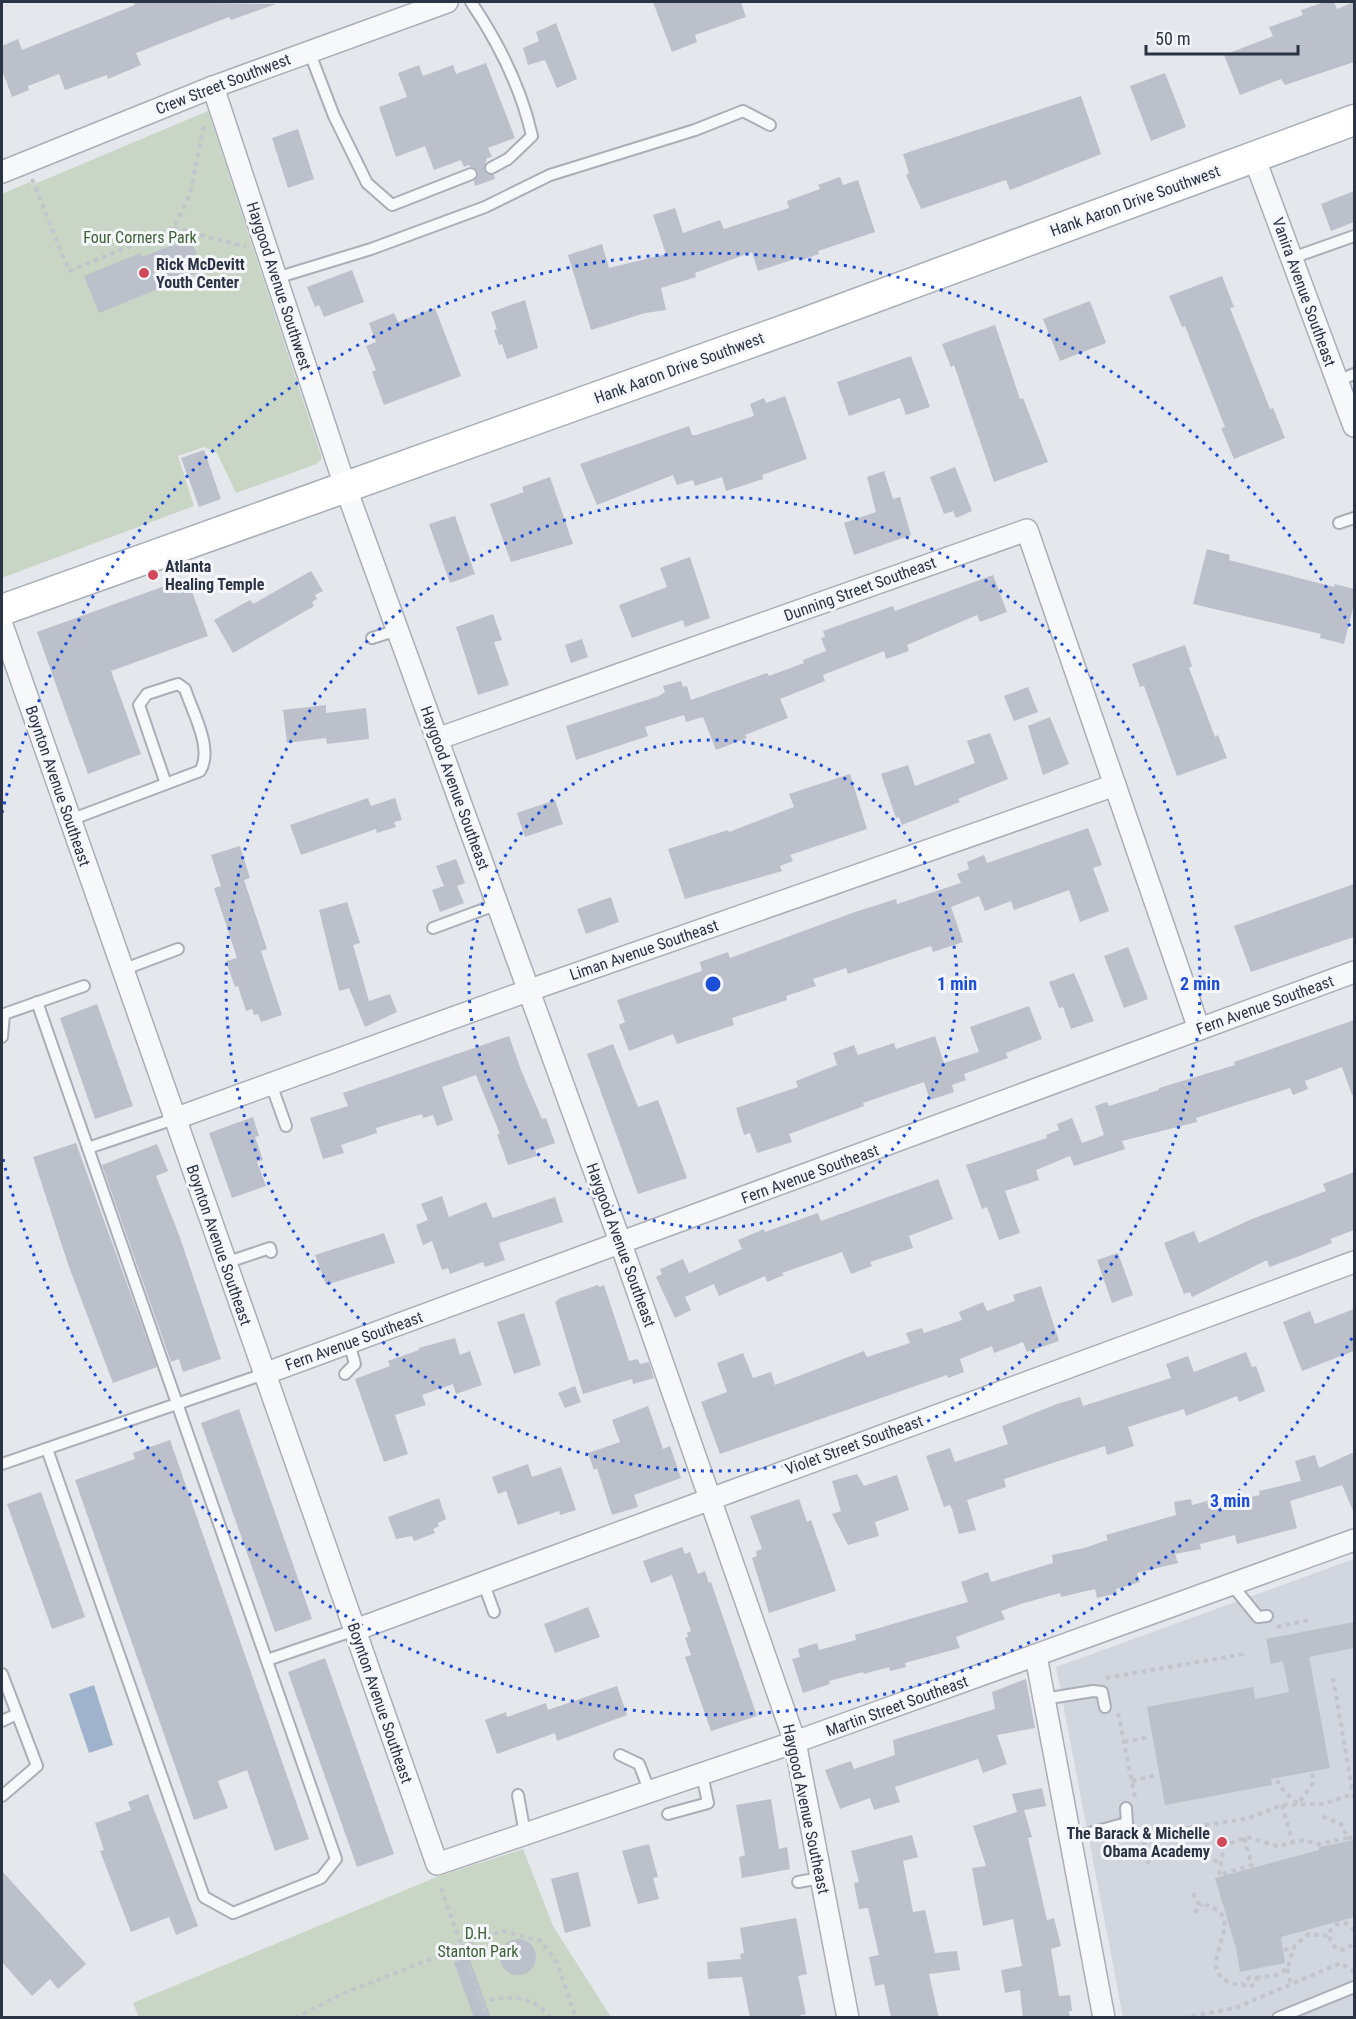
<svg xmlns="http://www.w3.org/2000/svg" width="1356" height="2019" viewBox="0 0 1356 2019" font-family="'Roboto Condensed',sans-serif">
  <rect width="100%" height="100%" fill="#e4e7ec"/>
  <polygon fill="#d2d6de" points="1354,1559 1354,2017 1123,2017 1056,1667"/>
  <g fill="#c9d6c5">
    <polygon points="208,111 322,458 317,464 236,493 217,453 204,447 178,456 194,506 2,578 2,194 30,182 31,185 37,183"/>
    <polygon points="523,1849 553,1926 611,2017 139,2018 133,2003 439,1876"/>
  </g>
  <polygon fill="#9fb4cc" points="94,1685 113,1745 89,1753 69,1694"/>
  <g fill="#bbc0ca">
    <polygon points="133,2 276,4 231,20 229,17 136,53 141,65 108,79 107,75 65,90 59,74 28,86 29,90 12,97 2,70 2,46 18,39 22,50 135,5"/>
    <polygon points="653,2 741,2 746,17 695,35 697,42 672,52"/>
    <polygon points="1324,2 1334,2 1337,9 1354,2 1354,62 1285,85 1281,79 1240,95 1224,55 1273,36 1269,27 1303,15 1301,10"/>
    <polygon points="556,23 577,79 557,88 545,60 528,65 523,48 539,41 536,32"/>
    <polygon points="486,63 515,138 488,148 492,157 487,158 484,168 487,174 494,175 495,179 475,186 474,181 478,176 478,171 468,165 464,167 461,160 434,170 425,146 396,157 379,107 407,97 398,73 419,65 423,76 453,65 456,74"/>
    <polygon points="1165,73 1186,127 1151,141 1130,86"/>
    <polygon points="1081,96 1101,154 1010,190 1006,180 921,209 906,175 909,173 903,154"/>
    <polygon points="298,129 314,179 288,188 272,138"/>
    <polygon points="840,177 843,185 858,180 875,232 818,251 819,254 799,261 798,258 758,271 752,252 695,273 696,277 661,288 666,310 645,313 591,330 568,255 602,244 609,268 666,254 653,215 675,208 683,233 720,220 724,229 789,208 787,201 820,189 818,185"/>
    <polygon points="1354,191 1354,222 1331,231 1321,204"/>
    <polygon points="190,238 204,270 99,313 84,276 140,253 142,257"/>
    <polygon points="352,270 364,302 324,317 319,305 315,307 307,287"/>
    <polygon points="1222,276 1234,307 1230,308 1270,409 1273,408 1285,438 1234,459 1221,428 1225,427 1185,326 1182,327 1169,296"/>
    <polygon points="525,300 538,348 507,359 502,344 499,345 494,330 497,329 491,312"/>
    <polygon points="1090,301 1106,343 1060,361 1043,319"/>
    <polygon points="435,308 461,376 384,405 372,372 376,370 366,346 376,342 369,323 394,313 398,322"/>
    <polygon points="995,325 1020,399 1023,398 1048,462 994,482 954,365 951,367 942,344"/>
    <polygon points="911,356 930,407 906,415 900,398 849,416 837,382"/>
    <polygon points="785,396 807,459 762,475 763,479 726,491 722,477 695,486 693,480 677,485 673,475 597,505 580,464 689,426 692,435 696,435 754,416 750,404 764,398 766,403"/>
    <polygon points="204,450 221,499 199,507 181,458"/>
    <polygon points="955,467 972,511 956,518 953,511 944,514 930,477"/>
    <polygon points="884,471 893,499 900,497 911,535 854,555 844,523 876,512 867,477"/>
    <polygon points="550,477 573,544 511,562 490,504 524,492 522,487"/>
    <polygon points="455,516 475,574 450,583 429,524"/>
    <polygon points="1207,549 1230,555 1229,560 1334,587 1335,584 1354,589 1354,604 1344,644 1320,638 1321,634 1193,604"/>
    <polygon points="690,557 710,618 685,627 683,620 632,638 619,605 667,587 660,568"/>
    <polygon points="311,571 323,591 315,595 317,599 312,602 314,606 233,653 214,620 250,600 253,604"/>
    <polygon points="993,575 1007,612 980,622 977,615 907,645 909,651 886,659 884,651 823,675 825,681 780,699 788,718 745,735 747,738 716,750 703,717 686,722 684,715 645,727 648,736 576,760 566,726 659,696 665,692 663,686 681,681 683,687 687,686 691,700 767,673 769,676 804,663 803,660 826,651 821,638 825,637 823,631 893,606 895,611"/>
    <polygon points="187,578 208,636 111,671 141,754 88,774 37,632"/>
    <polygon points="493,614 502,640 494,642 509,685 478,695 456,627"/>
    <polygon points="582,639 588,657 571,663 565,645"/>
    <polygon points="1185,645 1192,666 1189,668 1215,737 1218,735 1227,758 1177,776 1144,686 1140,687 1132,664"/>
    <polygon points="1028,687 1038,712 1014,721 1004,696"/>
    <polygon points="326,705 326,713 366,708 369,739 327,744 326,738 287,743 283,710"/>
    <polygon points="1050,717 1069,764 1043,775 1028,726"/>
    <polygon points="990,733 1008,779 958,799 960,802 902,825 899,817 896,818 881,774 908,765 915,786 975,763 967,741"/>
    <polygon points="850,774 867,829 790,855 793,861 780,866 782,871 685,899 668,849 728,830 729,832 794,807 789,794"/>
    <polygon points="368,798 371,806 395,798 402,820 394,822 396,827 377,833 376,829 301,855 290,825"/>
    <polygon points="555,800 563,824 525,837 517,813"/>
    <polygon points="1088,828 1102,865 1093,868 1109,911 1080,922 1069,890 1014,910 1011,901 985,911 979,896 951,907 963,942 933,952 931,946 848,974 846,968 813,979 816,986 786,996 787,1000 732,1018 734,1025 677,1044 673,1034 629,1051 619,1025 625,1022 617,1000 702,971 700,962 728,952 730,958 855,912 896,899 897,904 961,883 957,874 969,869 967,862 984,855 987,863"/>
    <polygon points="240,846 250,878 244,880 267,949 261,951 282,1015 261,1022 258,1014 254,1015 252,1009 246,1011 238,986 235,987 226,961 237,958 214,888 221,886 211,855"/>
    <polygon points="456,859 465,883 457,886 464,903 440,912 432,890 444,886 436,866"/>
    <polygon points="1354,884 1354,937 1251,972 1234,926"/>
    <polygon points="611,897 619,922 586,934 577,909"/>
    <polygon points="347,902 360,943 353,945 369,1001 390,994 397,1012 365,1027 349,988 339,991 319,910"/>
    <polygon points="1128,947 1148,999 1124,1008 1104,956"/>
    <polygon points="1074,973 1094,1021 1071,1029 1063,1007 1059,1008 1049,982"/>
    <polygon points="97,1004 133,1106 95,1119 60,1018"/>
    <polygon points="1029,1006 1042,1039 1006,1053 1008,1058 964,1074 966,1080 952,1085 954,1092 930,1100 924,1082 863,1103 864,1106 789,1134 792,1142 757,1153 750,1133 744,1135 736,1108 798,1087 796,1081 837,1065 833,1053 854,1045 858,1055 894,1043 896,1049 935,1036 944,1063 979,1052 970,1027"/>
    <polygon points="1354,1020 1354,1095 1352,1095 1342,1067 1305,1081 1308,1089 1293,1095 1290,1088 1196,1118 1197,1122 1122,1141 1125,1149 1074,1166 1070,1156 1036,1170 1039,1180 1005,1191 1020,1233 999,1240 987,1207 982,1209 966,1165 1047,1138 1046,1135 1059,1130 1057,1124 1072,1118 1082,1143 1104,1135 1095,1106 1107,1102 1109,1106 1159,1090 1159,1088 1235,1065 1234,1062"/>
    <polygon points="509,1036 521,1070 542,1119 546,1118 555,1143 535,1150 537,1156 508,1165 497,1134 500,1134 476,1075 442,1087 453,1120 437,1126 433,1115 423,1118 422,1114 376,1128 377,1133 341,1145 344,1153 323,1159 310,1118 348,1106 343,1093"/>
    <polygon points="613,1044 638,1107 658,1100 687,1178 638,1194 587,1054"/>
    <polygon points="253,1117 259,1136 255,1137 263,1160 257,1162 266,1186 232,1198 209,1133"/>
    <polygon points="76,1143 157,1367 113,1383 69,1267 33,1157"/>
    <polygon points="157,1144 168,1171 156,1176 179,1235 221,1359 183,1372 179,1359 171,1362 102,1165"/>
    <polygon points="1354,1172 1354,1230 1330,1239 1332,1243 1297,1257 1269,1267 1267,1260 1192,1297 1190,1292 1184,1294 1164,1243 1194,1231 1199,1243 1252,1219 1326,1191 1323,1184"/>
    <polygon points="938,1179 953,1219 909,1236 913,1248 870,1262 872,1266 851,1274 842,1252 782,1273 784,1275 767,1282 765,1276 719,1296 714,1284 685,1297 691,1310 675,1318 656,1277 662,1274 660,1269 683,1259 689,1273 742,1249 738,1240 764,1229 765,1232 818,1213 821,1221"/>
    <polygon points="442,1196 449,1217 486,1202 493,1218 555,1197 563,1222 499,1243 505,1260 485,1267 483,1262 450,1274 448,1268 442,1270 432,1241 423,1245 416,1225 428,1220 421,1204"/>
    <polygon points="384,1233 395,1263 326,1285 315,1255"/>
    <polygon points="1118,1253 1133,1295 1112,1303 1097,1260"/>
    <polygon points="598,1285 599,1287 604,1285 629,1361 638,1359 640,1364 649,1362 654,1378 633,1384 632,1379 583,1394 555,1302 560,1298"/>
    <polygon points="1041,1286 1059,1341 1027,1352 1023,1342 994,1353 992,1346 960,1359 964,1372 948,1378 947,1375 720,1454 701,1402 727,1392 717,1363 743,1353 753,1378 771,1372 775,1385 864,1351 867,1357 910,1343 906,1333 922,1328 924,1333 962,1320 959,1312 983,1302 987,1311 1015,1301 1013,1295"/>
    <polygon points="1354,1309 1354,1351 1302,1371 1283,1322 1310,1311 1315,1324"/>
    <polygon points="524,1313 541,1365 514,1374 497,1322"/>
    <polygon points="455,1338 460,1355 470,1351 482,1385 456,1394 453,1384 422,1395 426,1405 395,1415 408,1454 384,1462 355,1379 390,1366 388,1361 419,1350 419,1348"/>
    <polygon points="1246,1352 1252,1367 1256,1366 1265,1391 1239,1402 1237,1396 1186,1416 1184,1409 1128,1427 1134,1446 1107,1455 1105,1446 1004,1479 1006,1487 967,1500 976,1530 959,1534 952,1509 950,1505 944,1507 926,1456 950,1448 955,1462 1008,1444 1002,1426 1057,1404 1080,1397 1083,1406 1171,1378 1166,1364 1188,1356 1194,1372"/>
    <polygon points="575,1386 581,1402 565,1408 558,1393"/>
    <polygon points="648,1406 663,1449 670,1446 681,1478 634,1495 638,1507 612,1515 597,1468 594,1470 588,1453 620,1442 612,1420"/>
    <polygon points="239,1409 312,1619 275,1632 201,1423"/>
    <polygon points="170,1440 309,1839 275,1851 247,1770 218,1781 228,1808 194,1820 75,1480 135,1459 133,1453"/>
    <polygon points="1354,1452 1354,1513 1342,1485 1290,1501 1297,1528 1237,1544 1235,1535 1200,1544 1201,1549 1175,1554 1178,1563 1137,1573 1140,1582 1116,1589 1117,1593 1097,1598 1095,1589 1061,1597 1060,1593 1024,1603 1001,1611 1005,1619 956,1637 960,1648 905,1663 906,1667 890,1671 889,1667 864,1674 863,1672 829,1681 830,1684 803,1693 792,1659 800,1657 798,1649 817,1643 819,1650 856,1640 855,1635 968,1602 961,1582 988,1572 991,1582 1053,1563 1052,1555 1084,1548 1108,1540 1106,1535 1176,1515 1174,1502 1191,1499 1192,1505 1211,1500 1213,1506 1260,1495 1259,1491 1301,1481 1295,1461 1315,1455 1319,1468"/>
    <polygon points="528,1464 532,1477 561,1467 576,1510 560,1515 559,1511 518,1525 506,1491 498,1494 492,1477"/>
    <polygon points="857,1474 864,1486 897,1475 909,1510 875,1522 879,1536 848,1545 832,1514 841,1511 832,1481"/>
    <polygon points="41,1492 85,1617 52,1629 7,1504"/>
    <polygon points="439,1498 446,1519 438,1523 439,1526 433,1529 435,1533 414,1541 412,1536 396,1539 388,1517"/>
    <polygon points="799,1499 807,1522 811,1520 836,1591 769,1613 752,1558 757,1556 756,1551 762,1549 750,1516"/>
    <polygon points="682,1547 685,1554 690,1552 698,1574 705,1571 709,1583 711,1582 757,1716 711,1731 685,1657 691,1655 685,1638 688,1637 687,1633 691,1631 672,1575 651,1583 643,1561"/>
    <polygon points="588,1607 600,1637 555,1653 544,1624"/>
    <polygon points="1354,1622 1354,1648 1309,1657 1330,1768 1271,1779 1272,1785 1165,1805 1147,1707 1253,1687 1255,1699 1289,1692 1283,1661 1271,1664 1266,1639"/>
    <polygon points="325,1658 394,1854 357,1867 288,1672"/>
    <polygon points="1026,1679 1035,1728 997,1735 1007,1764 983,1773 978,1759 895,1787 900,1802 874,1810 870,1798 840,1809 825,1770 851,1761 854,1769 895,1755 893,1740 995,1709 992,1692"/>
    <polygon points="617,1686 627,1715 557,1741 555,1733 497,1754 485,1720 506,1712 507,1717 546,1703 548,1710"/>
    <polygon points="1042,1788 1046,1806 1024,1810 1032,1837 1028,1838 1047,1920 1054,1918 1061,1946 1051,1949 1059,1996 1070,1995 1072,2011 1069,2011 1070,2018 1023,2018 1020,1990 1005,1993 1001,1970 1022,1966 1013,1919 983,1926 972,1868 986,1866 973,1826 1017,1812 1012,1794"/>
    <polygon points="148,1794 198,1926 176,1935 169,1917 131,1932 100,1851 104,1850 95,1823 131,1810 128,1802"/>
    <polygon points="771,1799 779,1849 787,1847 790,1869 742,1878 739,1857 745,1855 736,1805"/>
    <polygon points="912,1835 918,1857 903,1861 913,1912 925,1910 935,1953 957,1951 960,1970 929,1974 939,2018 891,2018 884,1984 875,1986 869,1957 879,1955 868,1908 859,1909 854,1883 859,1882 851,1851"/>
    <polygon points="1354,1840 1354,1917 1281,1937 1285,1963 1240,1972 1236,1948 1215,1878 1319,1850 1319,1847"/>
    <polygon points="649,1844 658,1877 653,1878 659,1899 638,1904 622,1851"/>
    <polygon points="2,1871 86,1964 58,1989 50,1979 32,1996 2,1962"/>
    <polygon points="578,1872 591,1926 565,1933 551,1879"/>
    <polygon points="796,1918 807,1974 798,1976 806,2014 790,2018 750,2018 742,1977 708,1979 707,1962 741,1959 740,1954 744,1953 740,1928"/>
    <circle cx="518" cy="1957" r="18"/>
    <polygon points="469,1957 491,2018 474,2018 454,1962"/>
  </g>
  <g fill="none" stroke-linecap="round" stroke-linejoin="round">
    <g stroke="#a9aeb7" stroke-width="14">
      <g id="service">
        <path d="M471,2c27,40 50,85 61,134l-24,23 -17,9"/>
        <polyline points="309,51 334,116 367,183 392,205 471,174"/>
        <polyline points="1292,258 1354,236"/>
        <polyline points="276,278 371,249 485,207 550,175 695,130 743,111 770,125"/>
        <polyline points="1338,381 1354,374"/>
        <polyline points="1339,523 1354,518"/>
        <polyline points="372,638 398,630"/>
        <path d="M70,820l130,-49c14,-22 -8,-60 -15,-82l-7,-5 -31,10 -8,11 27,79"/>
        <polyline points="433,928 498,904"/>
        <polyline points="122,970 178,949"/>
        <polyline points="37,1002 336,1859 321,1878 233,1913 204,1897 47,1449"/>
        <polyline points="2,1037 4,1014 84,986"/>
        <polyline points="271,1084 286,1126"/>
        <polyline points="88,1148 174,1119"/>
        <polyline points="225,1263 270,1248 271,1252"/>
        <polyline points="345,1374 355,1364 349,1343"/>
        <polyline points="2,1464 264,1374"/>
        <polyline points="483,1582 494,1612"/>
        <polyline points="1232,1585 1258,1617 1267,1616"/>
        <polyline points="267,1660 355,1630"/>
        <polyline points="2,1674 37,1766 2,1796"/>
        <polyline points="1044,1699 1093,1691 1102,1692 1105,1707"/>
        <polyline points="2,1721 17,1714"/>
        <polyline points="620,1755 639,1764 650,1792"/>
        <polyline points="518,1795 525,1834"/>
        <polyline points="668,1814 708,1803 702,1774"/>
        <polyline points="1071,1838 1127,1823 1126,1808"/>
        <polyline points="798,1882 821,1878"/>
        <polyline points="1278,2018 1354,1987"/>
      </g>
    </g>
    <g stroke="#a9aeb7" stroke-width="24">
      <g id="minor">
        <polyline points="213,87 345,486 621,1244 795,1742 848,2018"/>
        <polyline points="1254,157 1354,426"/>
        <polyline points="2,172 213,87 447,2"/>
        <polyline points="2,625 437,1864 795,1742 1354,1540"/>
        <polyline points="437,739 1027,530 1199,1029"/>
        <polyline points="174,1119 530,990 1115,785"/>
        <polyline points="264,1374 1354,972"/>
        <polyline points="355,1630 1354,1262"/>
        <polyline points="1036,1656 1104,2018"/>
      </g>
    </g>
    <g stroke="#a9aeb7" stroke-width="33">
      <polyline id="secondary" points="2,610 810,321 1354,120"/>
    </g>
    <g stroke="#c2c5cb" stroke-width="4" stroke-dasharray="4.5 4.5" stroke-linecap="butt">
      <polyline points="32,179 69,271 174,228 190,194 204,125"/>
      <polyline points="174,228 246,247"/>
      <polyline points="1277,1627 1310,1620"/>
      <polyline points="1106,1678 1244,1654"/>
      <polyline points="1333,1678 1354,1800"/>
      <polyline points="1118,1713 1135,1797"/>
      <polyline points="1124,1742 1149,1737"/>
      <polyline points="1277,1780 1280,1787 1298,1804 1313,1783 1312,1773"/>
      <polyline points="1132,1781 1156,1775"/>
      <polyline points="1282,1805 1293,1844"/>
      <polyline points="1142,1834 1148,1864"/>
      <polyline points="1134,1837 1249,1818 1282,1805 1322,1804 1353,1794"/>
      <polyline points="1244,1838 1252,1865 1219,1875 1224,1846 1247,1837 1277,1846 1304,1840 1318,1844 1348,1838 1341,1824 1321,1816"/>
      <polyline points="1348,1838 1354,1837"/>
      <polyline points="1196,1857 1211,1858 1222,1865"/>
      <polyline points="441,1888 487,2018"/>
      <path d="M1193,1893l5,10c61,11 -7,59 29,78 6,4 16,3 23,6l7,-5 -1,-4 -6,-1 -8,7"/>
      <polyline points="1195,1913 1202,1904"/>
      <path d="M1354,1931l-8,-8c-33,0 -10,44 8,19"/>
      <polyline points="1284,1950 1294,1948"/>
      <polyline points="1287,1969 1291,1984"/>
      <polyline points="1256,1978 1276,1975 1287,1969 1295,1945 1309,1934 1329,1936"/>
      <path d="M481,2002c24,-7 53,-8 69,16"/>
      <polyline points="295,2018 342,1994 502,1931 541,1941 557,1963 576,2018"/>
      <polyline points="1183,2018 1235,2008 1341,1963 1354,1972"/>
    </g>
    <use href="#service" stroke="#f7f8fa" stroke-width="10"/>
    <use href="#minor" stroke="#f7f8fa" stroke-width="21"/>
    <use href="#secondary" stroke="#fff" stroke-width="30"/>
  </g>
  <g fill="none" stroke="#1d4ed8" stroke-width="3" stroke-dasharray="3 6">
    <circle cx="713" cy="984" r="244"/>
    <circle cx="713" cy="984" r="487"/>
    <path d="M1352 1338A731 731 0 0 1 2 1155M2 813A731 731 0 0 1 1352 630"/>
  </g>
  <g fill="#d1495b" stroke="#f4f6f9" stroke-width="2">
    <circle cx="144" cy="273" r="6"/>
    <circle cx="153" cy="575" r="6"/>
    <circle cx="1222" cy="1842" r="6"/>
  </g>
  <g text-anchor="middle" dominant-baseline="central" stroke-width="6" stroke-linejoin="round" paint-order="stroke">
    <g font-size="16" fill="#2b3445" stroke="#f4f6f9">
      <text transform="translate(223 84) rotate(-21)">Crew Street Southwest</text>
      <text transform="translate(1135 201) rotate(-20)">Hank Aaron Drive Southwest</text>
      <text transform="translate(279 286) rotate(72)">Haygood Avenue Southwest</text>
      <text transform="translate(1304 292) rotate(70)">Vanira Avenue Southeast</text>
      <text transform="translate(679 368) rotate(-20)">Hank Aaron Drive Southwest</text>
      <text transform="translate(860 589) rotate(-20)">Dunning Street Southeast</text>
      <text transform="translate(58 786) rotate(71)">Boynton Avenue Southeast</text>
      <text transform="translate(455 788) rotate(70)">Haygood Avenue Southeast</text>
      <text transform="translate(644 950) rotate(-19)">Liman Avenue Southeast</text>
      <text transform="translate(1265 1005) rotate(-20)">Fern Avenue Southeast</text>
      <text transform="translate(810 1174) rotate(-20)">Fern Avenue Southeast</text>
      <text transform="translate(219 1245) rotate(71)">Boynton Avenue Southeast</text>
      <text transform="translate(621 1245) rotate(70)">Haygood Avenue Southeast</text>
      <text transform="translate(354 1341) rotate(-20)">Fern Avenue Southeast</text>
      <text transform="translate(854 1445) rotate(-20)">Violet Street Southeast</text>
      <text transform="translate(380 1703) rotate(71)">Boynton Avenue Southeast</text>
      <text transform="translate(897 1706) rotate(-20)">Martin Street Southeast</text>
      <text transform="translate(806 1809) rotate(78)">Haygood Avenue Southeast</text>
    </g>
    <g font-size="16" fill="#3f6138" stroke="#f4f6f9">
      <text x="140" y="237">Four Corners Park</text>
      <text x="478" y="1933">D.H.<tspan x="478" dy="18">Stanton Park</tspan></text>
    </g>
    <g font-size="16" font-weight="bold" fill="#2b3445" stroke="#f4f6f9" text-anchor="start">
      <text x="156" y="264">Rick McDevitt<tspan x="156" dy="18">Youth Center</tspan></text>
      <text x="165" y="566">Atlanta<tspan x="165" dy="18">Healing Temple</tspan></text>
      <text x="1210" y="1833" text-anchor="end">The Barack &amp; Michelle<tspan x="1210" dy="18">Obama Academy</tspan></text>
    </g>
  </g>
  <circle cx="713" cy="984" r="9" fill="#1d4ed8" stroke="#f4f6f9" stroke-width="3"/>
  <g font-size="18" text-anchor="middle" font-weight="bold" fill="#1d4ed8" stroke="#f4f6f9" stroke-width="6" stroke-linejoin="round" paint-order="stroke">
    <text x="957" y="990">1 min</text>
    <text x="1200" y="990">2 min</text>
    <text x="1230" y="1507">3 min</text>
  </g>
  <rect width="1356" height="2019" fill="none" stroke="#2b3445" stroke-width="6"/>
  <path d="M1146 45v9h152v-9" fill="none" stroke="#2b3445" stroke-width="3"/>
  <text x="1155" y="45" font-size="18" fill="#2b3445" stroke="#f4f6f9" stroke-width="4.5" paint-order="stroke">50 m</text>
</svg>
